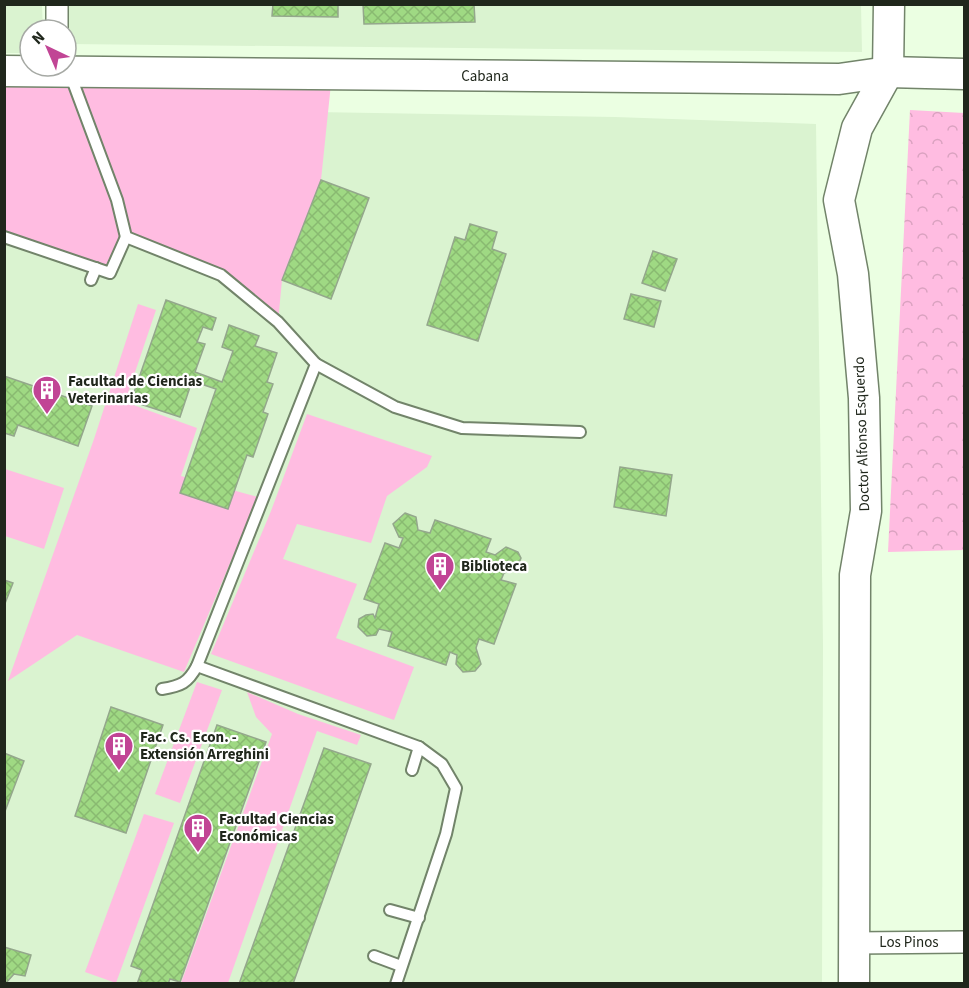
<svg xmlns="http://www.w3.org/2000/svg" width="969" height="988" viewBox="0 0 969 988" font-family="'Source Sans 3',sans-serif">
  <defs>
    <pattern id="forest-crowns" width="20" height="18" patternUnits="userSpaceOnUse" patternTransform="scale(1.5)"><rect width="20" height="18" fill="#ffbce1"/><path d="M2 6a3 3 0 1 1 6 0M12 15a3 3 0 1 1 6 0" fill="none" stroke="#daa2c0"/></pattern>
    <pattern id="building-cross-hatch" width="8" height="8" patternUnits="userSpaceOnUse" patternTransform="scale(1.5)"><rect width="8" height="8" fill="#9fd983"/><path d="M0 0l8 8M0 8l8-8" fill="none" stroke="#89ba71"/></pattern>
  </defs>
  <rect width="100%" height="100%" fill="#ebffe2"/>
  <g fill="#daf3d0">
    <polygon points="5,4 42,5 43,30 30,30 30,53 5,53"/>
    <polygon points="68,5 861,5 862,52 69,44"/>
    <polygon points="5,107 615,117 816,124 823,645 822,983 5,984"/>
  </g>
  <g fill="#ffbce1">
    <polygon points="5,71 332,74 321,180 282,280 278,322 221,275 124,237 110,273 5,237"/>
    <polygon points="138,304 156,310 125,402 197,428 181,476 258,497 184,672 77,635 8,681 94,439"/>
    <polygon points="307,414 432,456 427,467 387,496 371,543 297,524 283,559 357,584 336,638 414,667 394,720 211,654 271,511"/>
    <polygon points="5,469 64,488 44,549 5,536"/>
    <polygon points="197,682 222,690 180,803 155,794"/>
    <polygon points="247,692 298,714 361,735 357,745 317,731 228,983 181,983 272,734 256,717"/>
    <polygon points="144,814 174,823 116,983 85,972"/>
  </g>
  <polygon fill="url(#forest-crowns)" points="910,110 964,113 964,550 888,552"/>
  <g fill="url(#building-cross-hatch)" stroke="#94a78c" stroke-width="1.5">
    <polygon points="273,4 338,4 338,17 272,16"/>
    <polygon points="363,4 474,4 475,22 364,24"/>
    <polygon points="321,180 369,198 331,299 282,280"/>
    <polygon points="470,224 497,232 492,249 506,254 478,341 427,325 455,237 465,240"/>
    <polygon points="653,251 677,259 665,291 642,283"/>
    <polygon points="631,294 661,301 654,327 624,319"/>
    <polygon points="166,300 216,318 212,330 203,327 197,342 205,344 195,372 222,382 233,351 222,347 229,325 259,336 255,346 277,353 267,382 273,384 263,412 268,414 253,457 247,455 228,509 180,493 216,389 192,381 180,417 131,401"/>
    <polygon points="4,376 92,406 78,446 18,425 14,436 4,433"/>
    <polygon points="620,467 672,475 666,516 614,507"/>
    <polygon points="405,513 416,517 418,530 430,533 435,520 491,539 486,552 495,555 506,547 518,552 521,558 517,568 504,573 501,580 516,584 494,644 479,639 476,648 481,664 475,671 463,672 456,664 457,655 450,652 446,665 388,646 392,632 379,629 376,635 367,636 358,627 359,619 366,615 373,614 375,618 379,604 364,599 385,543 399,548 403,538 399,537 393,524"/>
    <polygon points="4,580 13,583 4,606"/>
    <polygon points="111,707 163,725 126,833 75,816"/>
    <polygon points="217,725 266,742 180,982 170,979 168,984 137,984 142,970 131,966"/>
    <polygon points="324,748 371,764 293,984 239,984"/>
    <polygon points="4,753 24,761 4,814"/>
    <polygon points="4,947 31,955 25,976 14,974 5,984"/>
  </g>
  <g fill="none" stroke-linecap="round" stroke-linejoin="round">
    <g stroke="#72846a" stroke-width="14">
      <g id="lane">
        <path d="M70,74l47,126 9,37 95,38 57,47 38,42 -119,302c-9,17 -16,20 -35,23"/>
        <polyline points="4,237 110,273 126,237"/>
        <polyline points="91,280 96,268"/>
        <polyline points="316,364 395,407 462,428 580,432"/>
        <polyline points="197,666 419,747 442,764 456,788 446,834 396,984"/>
        <polyline points="412,770 419,747"/>
        <polyline points="390,910 419,918"/>
        <polyline points="374,956 401,966"/>
      </g>
    </g>
    <g stroke="#72846a" stroke-width="24">
      <g id="street">
        <polyline points="57,4 57,30"/>
        <polyline points="854,943 964,942"/>
      </g>
    </g>
    <g stroke="#72846a" stroke-width="33">
      <g id="secondary">
        <polyline points="4,71 839,79 888,72 964,74"/>
        <polyline points="854,984 855,575 866,511 864,398 853,274 839,200 857,128 888,72 889,4"/>
      </g>
    </g>
    <use href="#lane" stroke="#fff" stroke-width="10"/>
    <use href="#street" stroke="#fff" stroke-width="21"/>
    <use href="#secondary" stroke="#fff" stroke-width="30"/>
  </g>
  <defs>
    <g id="building-pin" transform="scale(1.5)"><path d="M0 17L-7.5 6A9.5 9.5 0 1 1 7.5 6Z" fill="#c14595" stroke="#fff"/><path d="M-4-6H4V6H1V3H-1V6H-4ZM-2.5-4.3h1.7v1.8h-1.7ZM.8-4.3h1.7v1.8H.8ZM-2.5-1h1.7V.8h-1.7ZM.8-1h1.7V.8H.8Z" fill="#fff"/></g>
  </defs>
  <g fill-rule="evenodd">
    <use href="#building-pin" x="47" y="390"/>
    <use href="#building-pin" x="440" y="566"/>
    <use href="#building-pin" x="119" y="746"/>
    <use href="#building-pin" x="198" y="828"/>
  </g>
  <g text-anchor="middle" dominant-baseline="central" stroke-width="4.5" stroke-linejoin="round" paint-order="stroke">
    <g font-size="15" fill="#20271c" stroke="#fff">
      <text x="485" y="76">Cabana</text>
      <text transform="translate(862 434) rotate(-92)">Doctor Alfonso Esquerdo</text>
      <text x="909" y="942">Los Pinos</text>
    </g>
    <g font-size="15" font-weight="bold" fill="#20271c" stroke="#fff" text-anchor="start">
      <text x="68" y="381">Facultad de Ciencias<tspan x="68" dy="17">Veterinarias</tspan></text>
      <text x="461" y="566">Biblioteca</text>
      <text x="140" y="737">Fac. Cs. Econ. -<tspan x="140" dy="17">Extensión Arreghini</tspan></text>
      <text x="219" y="819">Facultad Ciencias<tspan x="219" dy="17">Económicas</tspan></text>
    </g>
  </g>
  <rect width="969" height="988" fill="none" stroke="#20271c" stroke-width="12"/>
  <g transform="translate(48 48) rotate(316)"><circle r="28" fill="#ffffff" stroke="#a6a9a4" stroke-width="1.5"/>
  <path d="M0-4.5L10 22L0 15L-10 22Z" fill="#c14595"/>
  <text y="-9" font-size="16" font-weight="bold" text-anchor="middle" fill="#20271c">N</text>
  </g>
</svg>
